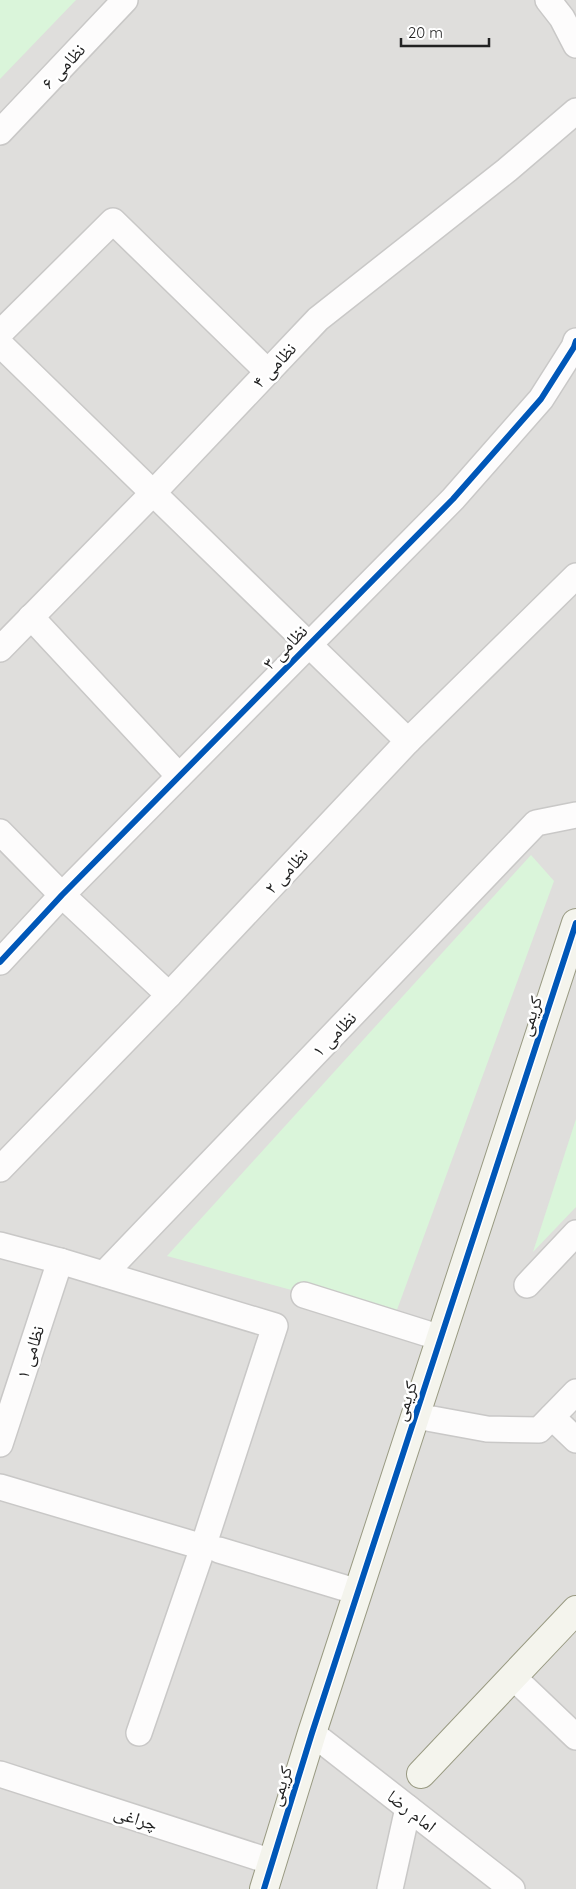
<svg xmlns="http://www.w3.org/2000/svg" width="576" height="1889" viewBox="0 0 576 1889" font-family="Quicksand,'Noto Naskh Arabic',sans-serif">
  <rect width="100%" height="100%" fill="#f0eeeb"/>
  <rect fill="#dfdedc" x="0" y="0" width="576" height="1889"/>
  <g fill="#daf5da">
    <polygon points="0,0 76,0 0,79"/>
    <polygon points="531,855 554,881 394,1318 167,1256"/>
    <polygon points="576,1119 576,1207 533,1252"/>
  </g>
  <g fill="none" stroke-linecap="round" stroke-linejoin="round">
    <g stroke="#c9c8c7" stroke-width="28">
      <g id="street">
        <polyline points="548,0 562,18 576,45"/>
        <polyline points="0,132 125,0"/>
        <polyline points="0,333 113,221 268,372"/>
        <polyline points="0,344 408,741"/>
        <polyline points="31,617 179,776"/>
        <polyline points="0,649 153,493 318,319 507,170 576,111"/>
        <polyline points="0,832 62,895 169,995"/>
        <polyline points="0,962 62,895 453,499 541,399 574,347 576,341"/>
        <polyline points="0,1169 169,995 408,741 576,576"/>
        <polyline points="0,1245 60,1261 275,1326 203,1547 139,1733"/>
        <polyline points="104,1274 536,823 576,815"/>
        <polyline points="527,1285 576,1233"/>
        <polyline points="304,1295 441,1338"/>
        <polyline points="416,1416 487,1429 539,1430 576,1392"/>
        <polyline points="552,1417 576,1440"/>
        <polyline points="0,1444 60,1261"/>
        <polyline points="0,1487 203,1547"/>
        <polyline points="219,1550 358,1592"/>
        <polyline points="513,1677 576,1737"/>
        <polyline points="312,1733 512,1889"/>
        <polyline points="0,1774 272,1862"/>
        <polyline points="390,1889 408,1808"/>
      </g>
    </g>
    <g stroke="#999a82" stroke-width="30">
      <g id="secondary">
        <polyline points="421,1774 576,1610"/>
        <polyline points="264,1889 312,1733 576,923"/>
      </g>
    </g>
    <use href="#street" stroke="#fdfcfc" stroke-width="25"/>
    <use href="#secondary" stroke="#f4f4ed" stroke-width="28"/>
    <g stroke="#fff" stroke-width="9">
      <g id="cycleway">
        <polyline points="0,962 62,895 453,499 541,399 574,347 576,341"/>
        <polyline points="264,1889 312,1733 576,923"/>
      </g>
    </g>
    <use href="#cycleway" stroke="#0057b8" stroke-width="6"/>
  </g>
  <g text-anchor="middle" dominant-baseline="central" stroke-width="5" stroke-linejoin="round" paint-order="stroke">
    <g font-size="18" fill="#222" stroke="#fff">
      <text transform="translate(63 66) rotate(-47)">نظامی ۶</text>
      <text transform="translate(274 365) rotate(-47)">نظامی ۴</text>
      <text transform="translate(285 647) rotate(-45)">نظامی ۳</text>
      <text transform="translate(286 871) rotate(-47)">نظامی ۲</text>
      <text transform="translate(530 1016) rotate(-72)">کریمی</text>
      <text transform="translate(334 1034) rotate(-46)">نظامی ۱</text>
      <text transform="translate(30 1352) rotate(-72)">نظامی ۱</text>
      <text transform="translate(405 1401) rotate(-72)">کریمی</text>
      <text transform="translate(280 1786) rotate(-72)">کریمی</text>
      <text transform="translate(412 1811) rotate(38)">امام رضا</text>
      <text transform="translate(136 1818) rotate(18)">چراغی</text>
    </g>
  </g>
  <path d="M401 38v8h88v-8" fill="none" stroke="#222222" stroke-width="2.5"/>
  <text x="408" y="38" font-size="15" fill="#222222" stroke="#ffffff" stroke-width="4" paint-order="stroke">20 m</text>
</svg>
